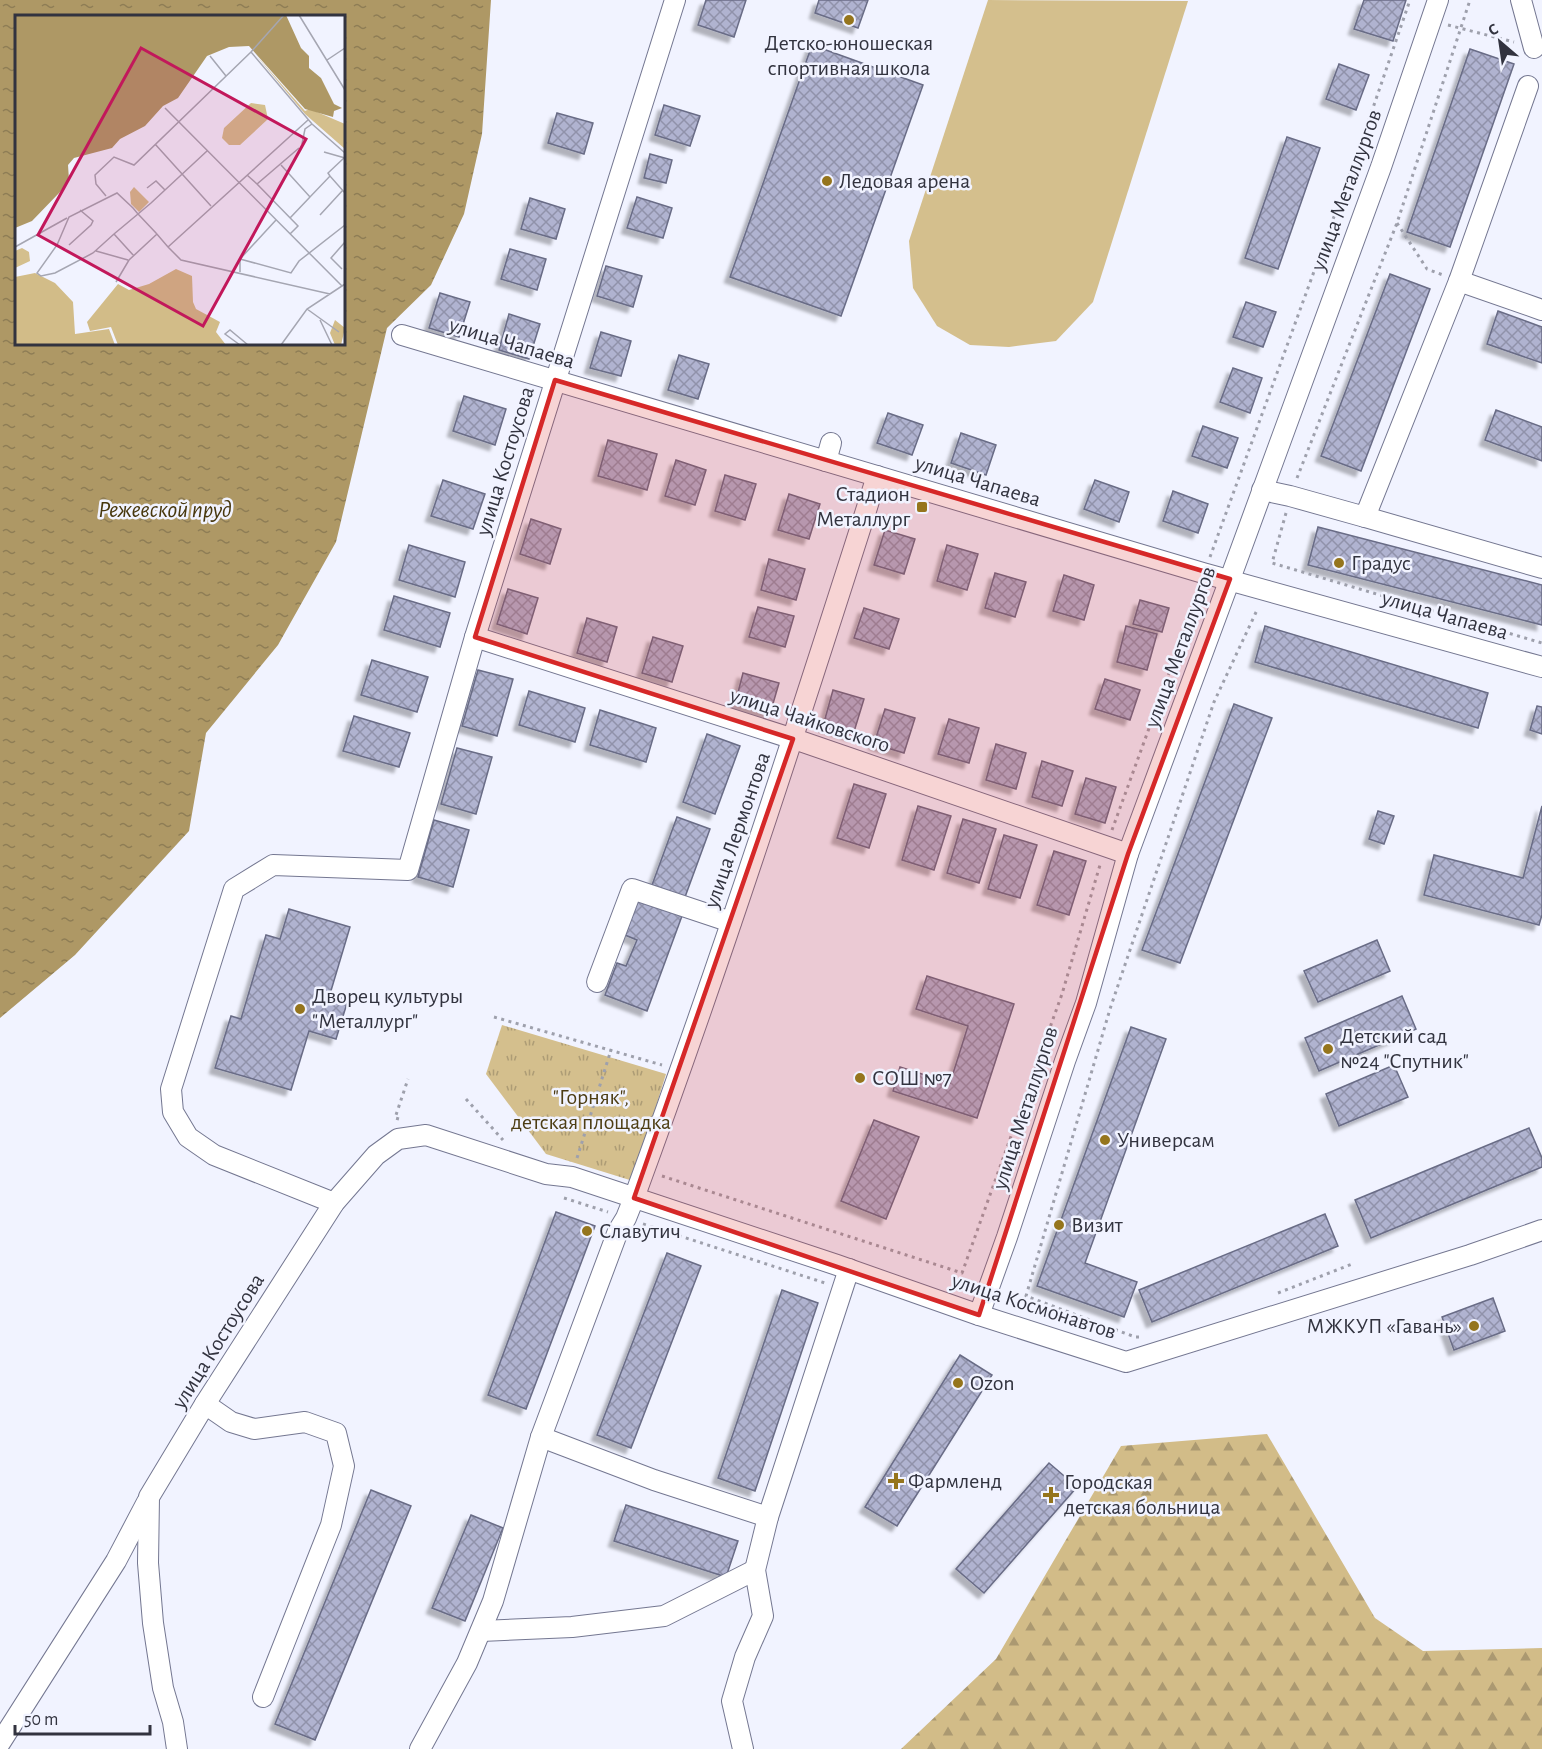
<svg xmlns="http://www.w3.org/2000/svg" width="1542" height="1749" viewBox="0 0 1542 1749" font-family="'Alegreya Sans',sans-serif">
  <defs>
    <pattern id="grass-tufts" width="24" height="20" patternUnits="userSpaceOnUse" patternTransform="scale(1.5)"><rect width="24" height="20" fill="#d4bf8d"/><path d="M3 7l-1-3M5 7V3M7 7l1-3M15 17l-1-3M17 17v-4M19 17l1-3" fill="none" stroke="#ad9c75"/></pattern>
    <pattern id="forest-firs" width="22" height="20" patternUnits="userSpaceOnUse" patternTransform="scale(1.5)"><rect width="22" height="20" fill="#d2bc88"/><path d="M5 1l3.5 6h-7zM16 11l3.5 6h-7z" fill="#ab9971"/></pattern>
    <pattern id="water-ripples" width="26" height="14" patternUnits="userSpaceOnUse" patternTransform="scale(1.5)"><rect width="26" height="14" fill="#ae9865"/><path d="M2 4q2-2 4 0t4 0M15 11q2-2 4 0t4 0" fill="none" stroke="#8e7d55"/></pattern>
    <pattern id="building-cross-hatch" width="8" height="8" patternUnits="userSpaceOnUse" patternTransform="scale(1.5)"><rect width="8" height="8" fill="#b0b3d0"/><path d="M0 0l8 8M0 8l8-8" fill="none" stroke="#9092aa"/></pattern>
    <filter id="shadow"><feDropShadow dx="-5.5" dy="5.5" stdDeviation="1.5" flood-color="#0004"/></filter>
  </defs>
  <rect width="100%" height="100%" fill="#f1f3ff"/>
  <polygon fill="url(#grass-tufts)" points="502,1025 666,1074 633,1181 546,1154 486,1074"/>
  <polygon fill="url(#forest-firs)" points="1267,1434 1375,1618 1423,1651 1542,1648 1542,1749 901,1749 996,1659 1121,1446"/>
  <polygon fill="#d4bf8d" points="988,0 1188,1 1093,302 1056,341 1009,347 970,345 937,326 913,288 909,241"/>
  <path fill="url(#water-ripples)" fill-rule="evenodd" d="M0,0h491l-9,134 -18,80 -33,71 -44,43 -51,214 -58,103 -72,88 -17,98 -114,124 -75,63zM344,16v328h-328v-328z"/>
  <g fill="url(#building-cross-hatch)" stroke="#696c86" stroke-width="1.5" filter="url(#shadow)">
    <polygon points="706,0 746,0 734,37 698,25"/>
    <polygon points="819,0 868,0 858,28 815,13"/>
    <polygon points="1364,0 1406,0 1393,41 1354,29"/>
    <polygon points="812,45 923,85 841,316 730,277"/>
    <polygon points="1470,49 1514,64 1450,247 1407,232"/>
    <polygon points="1339,64 1369,75 1356,110 1326,99"/>
    <polygon points="664,105 700,116 690,146 655,135"/>
    <polygon points="557,113 593,123 584,154 548,143"/>
    <polygon points="1287,137 1320,148 1278,269 1245,258"/>
    <polygon points="650,154 672,160 666,183 644,178"/>
    <polygon points="637,197 672,208 663,238 627,228"/>
    <polygon points="530,198 565,209 556,239 521,229"/>
    <polygon points="510,249 546,259 537,290 501,279"/>
    <polygon points="606,266 642,276 633,307 597,296"/>
    <polygon points="1390,274 1430,289 1361,471 1321,456"/>
    <polygon points="440,293 470,302 459,337 429,328"/>
    <polygon points="1246,302 1276,312 1263,347 1233,337"/>
    <polygon points="1498,311 1542,327 1542,363 1487,344"/>
    <polygon points="509,314 540,324 529,359 499,350"/>
    <polygon points="601,332 631,341 621,376 590,368"/>
    <polygon points="679,355 709,364 698,399 668,390"/>
    <polygon points="1233,368 1262,378 1250,413 1220,402"/>
    <polygon points="464,396 506,409 495,445 453,431"/>
    <polygon points="1496,410 1542,427 1542,461 1485,440"/>
    <polygon points="888,413 923,425 912,455 877,443"/>
    <polygon points="1203,426 1238,438 1227,468 1192,456"/>
    <polygon points="961,433 996,445 986,475 951,463"/>
    <polygon points="608,440 657,454 647,490 598,476"/>
    <polygon points="676,460 706,470 695,505 665,496"/>
    <polygon points="725,475 756,484 745,520 715,511"/>
    <polygon points="443,480 485,494 473,529 431,516"/>
    <polygon points="1095,480 1129,492 1119,522 1084,509"/>
    <polygon points="1173,491 1208,504 1198,533 1163,521"/>
    <polygon points="789,494 820,504 809,539 778,530"/>
    <polygon points="531,519 561,529 550,564 520,554"/>
    <polygon points="1318,527 1542,585 1542,625 1308,565"/>
    <polygon points="885,530 915,539 904,574 874,565"/>
    <polygon points="409,545 465,562 455,597 399,580"/>
    <polygon points="947,545 978,554 967,590 937,581"/>
    <polygon points="769,559 805,569 796,600 761,590"/>
    <polygon points="995,573 1026,582 1015,617 985,608"/>
    <polygon points="1064,575 1094,585 1084,620 1053,611"/>
    <polygon points="508,589 538,598 527,634 497,624"/>
    <polygon points="394,596 450,613 440,647 384,630"/>
    <polygon points="1140,600 1169,608 1162,632 1133,624"/>
    <polygon points="758,607 794,616 785,647 749,637"/>
    <polygon points="864,608 899,619 889,649 854,638"/>
    <polygon points="587,618 617,627 607,662 577,653"/>
    <polygon points="1126,626 1157,634 1147,670 1117,662"/>
    <polygon points="1265,626 1488,693 1478,728 1255,662"/>
    <polygon points="653,637 683,646 672,682 642,673"/>
    <polygon points="372,660 428,677 417,712 361,695"/>
    <polygon points="478,670 513,679 497,736 462,726"/>
    <polygon points="743,673 779,683 770,714 735,704"/>
    <polygon points="1105,679 1140,690 1130,720 1095,709"/>
    <polygon points="833,690 864,699 853,735 823,726"/>
    <polygon points="529,691 585,708 575,742 519,725"/>
    <polygon points="1234,704 1272,718 1180,963 1142,950"/>
    <polygon points="1537,706 1542,707 1542,734 1530,730"/>
    <polygon points="885,709 915,718 904,753 874,744"/>
    <polygon points="600,710 656,728 646,762 590,745"/>
    <polygon points="354,716 410,733 399,767 343,751"/>
    <polygon points="949,719 979,728 969,763 938,754"/>
    <polygon points="707,734 740,746 715,814 683,802"/>
    <polygon points="996,744 1026,753 1016,789 986,780"/>
    <polygon points="457,748 492,757 476,814 441,804"/>
    <polygon points="1042,761 1073,771 1062,806 1032,797"/>
    <polygon points="1086,778 1116,787 1105,823 1075,814"/>
    <polygon points="854,784 886,794 869,848 837,838"/>
    <polygon points="918,806 951,816 934,870 902,860"/>
    <polygon points="1542,806 1542,915 1539,925 1424,895 1434,855 1523,878"/>
    <polygon points="1378,811 1394,816 1384,844 1369,839"/>
    <polygon points="677,817 710,829 685,897 652,885"/>
    <polygon points="963,819 996,829 979,883 947,873"/>
    <polygon points="434,820 469,830 453,887 418,877"/>
    <polygon points="1004,835 1037,845 1020,898 988,889"/>
    <polygon points="1054,851 1086,861 1069,915 1037,905"/>
    <polygon points="638,900 682,916 647,1011 605,995 617,963 626,966 637,940 625,935"/>
    <polygon points="289,909 350,927 330,994 348,1000 336,1039 309,1031 291,1090 215,1068 231,1016 241,1019 266,935 280,939"/>
    <polygon points="1377,940 1390,971 1318,1002 1304,971"/>
    <polygon points="927,976 1014,1004 977,1118 893,1091 900,1067 950,1083 968,1026 916,1009"/>
    <polygon points="1402,996 1416,1029 1319,1071 1305,1038"/>
    <polygon points="1131,1027 1166,1039 1085,1263 1137,1282 1124,1317 1037,1286"/>
    <polygon points="1394,1065 1408,1097 1339,1126 1326,1094"/>
    <polygon points="874,1120 919,1137 886,1219 841,1201"/>
    <polygon points="1529,1128 1542,1158 1542,1167 1371,1238 1355,1200"/>
    <polygon points="556,1212 595,1226 526,1409 488,1395"/>
    <polygon points="1325,1214 1338,1246 1152,1322 1139,1290"/>
    <polygon points="667,1253 701,1266 631,1448 597,1435"/>
    <polygon points="782,1290 818,1303 755,1491 718,1478"/>
    <polygon points="1493,1298 1505,1331 1454,1350 1442,1317"/>
    <polygon points="960,1355 992,1375 897,1526 865,1507"/>
    <polygon points="1049,1463 1077,1487 984,1593 956,1569"/>
    <polygon points="371,1490 411,1506 315,1740 275,1724"/>
    <polygon points="626,1505 738,1541 726,1577 614,1541"/>
    <polygon points="471,1515 503,1528 465,1621 432,1608"/>
  </g>
  <g fill="none" stroke-linecap="round" stroke-linejoin="round">
    <g stroke="#747791" stroke-width="22">
      <g id="minor">
        <polyline points="1521,0 1534,48"/>
        <polyline points="1459,281 1542,310"/>
        <polyline points="402,335 1203,573 1542,667"/>
        <polyline points="826,461 831,443"/>
        <polyline points="1262,490 1290,496 1365,517 1459,281 1528,86"/>
        <polyline points="1365,517 1542,568"/>
        <polyline points="475,637 803,742 1128,854"/>
        <polyline points="597,982 632,889 731,922"/>
        <polyline points="334,1203 214,1155 188,1137 173,1112 171,1089 234,889 273,865 408,870 475,637 675,0"/>
        <polyline points="979,1315 1007,1237 1065,1061 1086,1003 1128,854 1230,579 1381,167 1438,0"/>
        <polyline points="205,1404 231,1422 254,1429 305,1422 336,1433 344,1466 331,1525 263,1697"/>
        <polyline points="541,1437 654,1480 768,1517"/>
        <polyline points="481,1631 572,1627 664,1616 755,1570"/>
        <polyline points="0,1743 116,1561 147,1502"/>
        <polyline points="177,1749 173,1722 163,1688 153,1623 148,1563 149,1497 205,1404 334,1203 376,1155 398,1139 426,1135 546,1174 572,1177 837,1265 979,1315 1126,1362 1470,1255 1542,1230"/>
        <path d="M420,1749l47,-86 26,-62 48,-164 77,-206 8,-13 8,-20c88,-239 166,-480 243,-722"/>
        <polyline points="743,1749 732,1701 745,1657 763,1616 755,1570 768,1517 849,1269"/>
      </g>
    </g>
    <g stroke="#9ea0ac" stroke-width="3" stroke-dasharray="3 4.5" stroke-linecap="butt">
      <polyline points="1448,25 1514,42"/>
      <polyline points="1397,223 1427,269 1443,275"/>
      <polyline points="1297,478 1397,223 1470,0"/>
      <polyline points="1286,513 1272,563 1542,643"/>
      <polyline points="1210,557 1363,137 1410,0"/>
      <polyline points="1112,830 1199,591"/>
      <polyline points="494,1017 662,1065"/>
      <polyline points="466,1099 503,1140"/>
      <polyline points="399,1119 395,1118 408,1079"/>
      <polyline points="577,1158 611,1050"/>
      <polyline points="662,1176 962,1273 1062,994 1100,865"/>
      <polyline points="564,1198 608,1212"/>
      <polyline points="643,1224 825,1283"/>
      <polyline points="1278,1293 1352,1264"/>
      <polyline points="1139,1337 1135,1337 1026,1296 1110,1009 1214,702 1258,608"/>
    </g>
    <use href="#minor" stroke="#fff" stroke-width="20"/>
  </g>
  <path fill="#d62828" fill-opacity="0.2" stroke="#d62828" stroke-width="4.5" stroke-linejoin="round" d="M555,380l675,199 -102,275 -149,461 -345,-117 159,-459 -318,-102z"/>
  <g fill="#95751d" stroke="#f1f3ff" stroke-width="2">
    <circle cx="849" cy="20" r="6"/>
    <circle cx="827" cy="181" r="6"/>
    <rect x="916" y="501" width="12" height="12" rx="3"/>
    <circle cx="1339" cy="563" r="6"/>
    <circle cx="300" cy="1009" r="6"/>
    <circle cx="1328" cy="1049" r="6"/>
    <circle cx="860" cy="1078" r="6"/>
    <circle cx="1105" cy="1140" r="6"/>
    <circle cx="1059" cy="1225" r="6"/>
    <circle cx="587" cy="1231" r="6"/>
    <circle cx="1474" cy="1326" r="6"/>
    <circle cx="958" cy="1383" r="6"/>
    <path d="M893 1472h6v6h6v6h-6v6h-6v-6h-6v-6h6z"/>
    <path d="M1048 1486h6v6h6v6h-6v6h-6v-6h-6v-6h6z"/>
  </g>
  <g text-anchor="middle" dominant-baseline="central" stroke-width="5" stroke-linejoin="round" paint-order="stroke">
    <g font-size="22" fill="#32333f" stroke="#f1f3ff" text-anchor="start">
      <text x="849" y="43" text-anchor="middle">Детско-юношеская<tspan x="849" dy="25">спортивная школа</tspan></text>
      <text x="839" y="181">Ледовая арена</text>
      <text x="910" y="494" text-anchor="end">Стадион<tspan x="910" dy="25">Металлург</tspan></text>
      <text x="1351" y="563">Градус</text>
      <text x="312" y="996">Дворец культуры<tspan x="312" dy="25">"Металлург"</tspan></text>
      <text x="1340" y="1036">Детский сад<tspan x="1340" dy="25">№24 "Спутник"</tspan></text>
      <text x="872" y="1078">СОШ №7</text>
      <text x="1117" y="1140">Универсам</text>
      <text x="1071" y="1225">Визит</text>
      <text x="599" y="1231">Славутич</text>
      <text x="1462" y="1326" text-anchor="end">МЖКУП «Гавань»</text>
      <text x="970" y="1383">Ozon</text>
      <text x="908" y="1481">Фармленд</text>
      <text x="1064" y="1482">Городская<tspan x="1064" dy="25">детская больница</tspan></text>
    </g>
    <g font-size="22" fill="#32333f" stroke="#f1f3ff">
      <text transform="translate(1346 190) rotate(-70)">улица Металлургов</text>
      <text transform="translate(512 343) rotate(17)">улица Чапаева</text>
      <text transform="translate(505 461) rotate(-73)">улица Костоусова</text>
      <text transform="translate(978 481) rotate(17)">улица Чапаева</text>
      <text transform="translate(1445 615) rotate(16)">улица Чапаева</text>
      <text transform="translate(1180 647) rotate(-70)">улица Металлургов</text>
      <text transform="translate(810 720) rotate(18)">улица Чайковского</text>
      <text transform="translate(737 830) rotate(-71)">улица Лермонтова</text>
      <text transform="translate(1025 1108) rotate(-72)">улица Металлургов</text>
      <text transform="translate(1034 1306) rotate(18)">улица Космонавтов</text>
      <text transform="translate(218 1341) rotate(-58)">улица Костоусова</text>
    </g>
    <g font-size="22" fill="#4d3d14" stroke="#f1f3ff">
      <text x="591" y="1097">"Горняк",<tspan x="591" dy="25">детская площадка</tspan></text>
    </g>
    <g font-size="24" font-style="italic" fill="#48380e" stroke="#f1f3ff">
      <text x="165" y="510">Режевской пруд</text>
    </g>
  </g>
  <g transform="translate(15 15)">
    <rect width="330" height="330" fill="#f1f3ff"/>
    <path d="M240,39l50,57 5,-2 35,15v25l-40,-35zM119,172l15,15 -10,10 -8,-8 -1,-12z" fill="#d4bf8d"/>
    <path d="M161,254l16,7 1,26 3,7 24,13 -4,10 10,13h-108l-7,-18 -21,4 -3,-9 31,-38 11,6 20,-6zM20,258l20,10 18,19 2,32 34,-5 6,16h-100v-68zM320,305l10,8 -4,17h-6l-5,-12z" fill="#d2bc88"/>
    <path d="M236,88l14,2 3,14 -28,26h-11l-7,-7 2,-10zM7,233l7,4 1,9 -15,7v-17z" fill="#d4bf8d"/>
    <path d="M0,0h271l15,33 8,8v12l12,10 13,26 8,4 -8,3 -1,6 -28,-8 -56,-63 -20,1 -22,9 -29,42 -15,8 -18,20 -25,13 -8,9 -38,10 -6,7 1,15 -9,12 -28,29 -17,7z" fill="#ae9865"/>
    <path fill="none" stroke="#a5a6b2" stroke-width="1.5" d="M269,0l-33,37 61,72 33,29M284,0l46,75M195,41l16,20M312,45l18,-12M150,93l177,178M140,129l56,62M287,129l3,-15 7,-5M192,136l-56,52 -13,11 -24,20 -21,19 -38,20 -14,3 -4,-3 20,-28 12,-28 48,-24 16,15 5,6 1,1 17,18 12,14 13,13 149,34M309,137l21,6M266,150l29,32 20,-21 15,17M232,160l10,9 42,-36M315,161l-2,-3 17,-16M242,169l41,42 -8,8M132,173l9,-7 9,9M91,181l-10,-12 -1,-9 19,-18 20,8 117,-113M305,200l23,-25M275,203l20,-21M99,219l20,22M54,230l22,-20 2,-4 -13,-11M0,232l52,-29M153,232l140,-127M81,236l32,9M225,244l51,14 8,-12 46,-36M327,254l-11,-11 14,-16M225,257v-13l36,-39M101,267l13,-22 28,-26M292,294l32,23M305,305l12,25M225,330l-15,-11 5,-4 18,15M266,330l26,-36 38,-25"/>
    <path fill="#c2185b" fill-opacity="0.15" stroke="#c2185b" stroke-width="3" d="M126,33l165,91 -103,187 -165,-91z"/>
    <rect width="330" height="330" fill="none" stroke="#32333f" stroke-width="3"/>
  </g>
  <g transform="translate(1500 42) rotate(331)" stroke="#f1f3ff" stroke-width="4.5" paint-order="stroke">
  <path d="M0-4.5L10 22L0 15L-10 22Z" fill="#32333f"/>
  <text y="-9" font-size="16" font-weight="bold" text-anchor="middle" fill="#32333f">С</text>
  </g>
  <path d="M15 1725v9h135v-9" fill="none" stroke="#32333f" stroke-width="3"/>
  <text x="24" y="1725" font-size="18" fill="#32333f" stroke="#f1f3ff" stroke-width="4.5" paint-order="stroke">50 m</text>
</svg>
